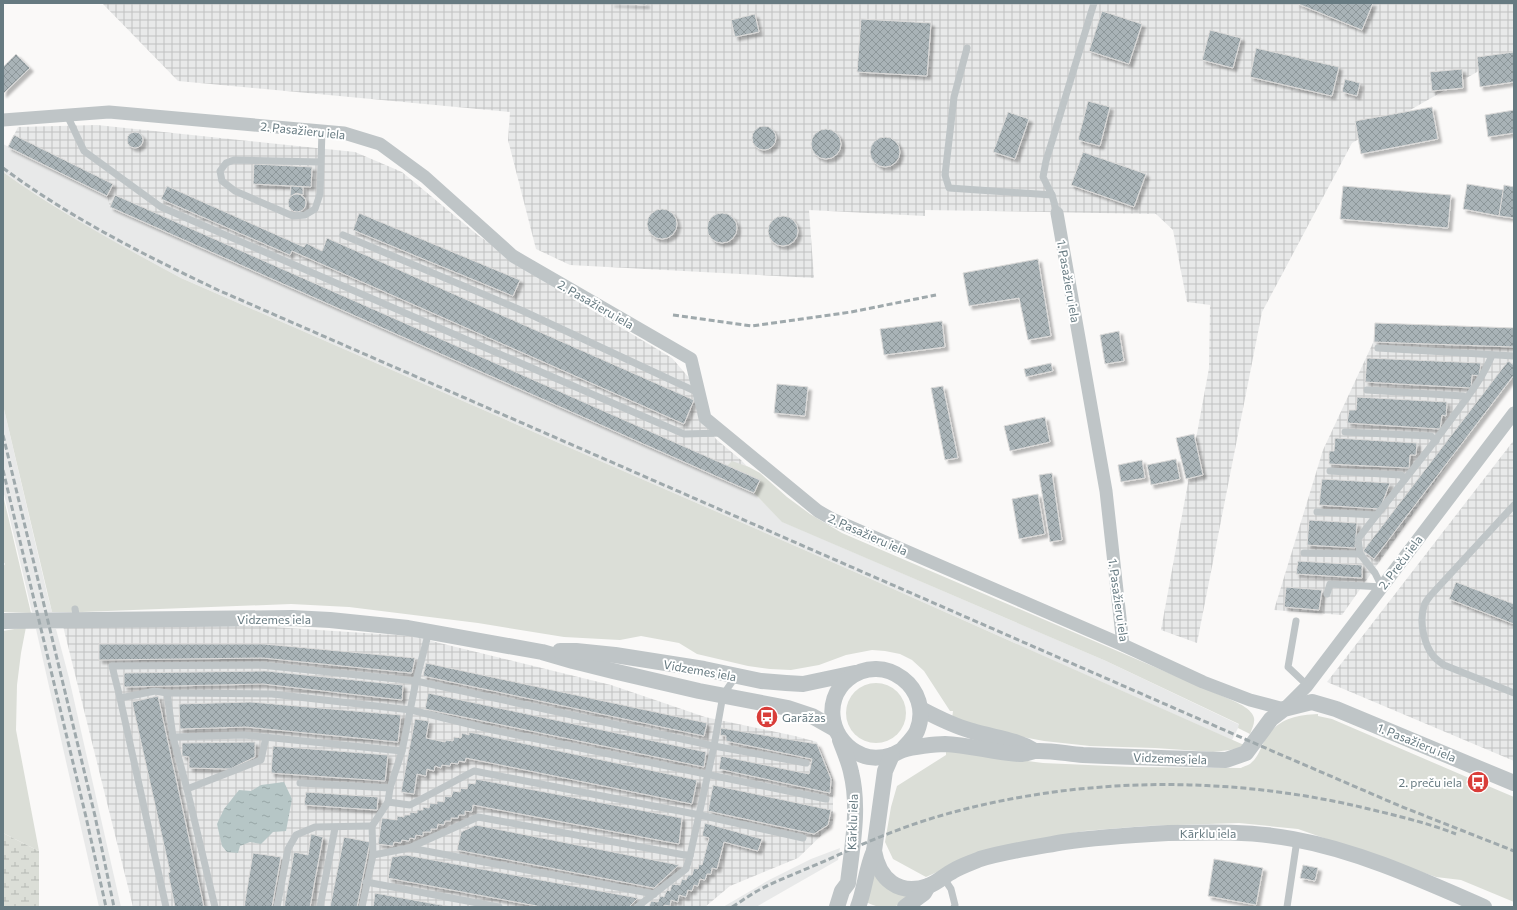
<svg xmlns="http://www.w3.org/2000/svg" width="1517" height="910" viewBox="0 0 1517 910" font-family="Commissioner,sans-serif">
  <defs>
    <pattern id="industrial-grid" width="8" height="8" patternUnits="userSpaceOnUse"><rect width="8" height="8" fill="#e8e9e9"/><path d="M0 4h8M4 0v8" fill="none" stroke="#c0c2c2"/></pattern>
    <pattern id="wetland-marsh" width="20" height="14" patternUnits="userSpaceOnUse"><rect width="20" height="14" fill="#dbded7"/><path d="M1 5h8M5 5V1M11 12h8M15 12V8" fill="none" stroke="#b5b9b4"/></pattern>
    <pattern id="water-ripples" width="26" height="14" patternUnits="userSpaceOnUse"><rect width="26" height="14" fill="#b6c6c6"/><path d="M2 4q2-2 4 0t4 0M15 11q2-2 4 0t4 0" fill="none" stroke="#98a6a6"/></pattern>
    <pattern id="building-cross-hatch" width="8" height="8" patternUnits="userSpaceOnUse"><rect width="8" height="8" fill="#a9b3b7"/><path d="M0 0l8 8M0 8l8-8" fill="none" stroke="#8d979a"/></pattern>
    <filter id="shadow"><feDropShadow dx="3.5" dy="3.5" stdDeviation="1" flood-color="#0004"/></filter>
  </defs>
  <rect width="100%" height="100%" fill="#faf9f8"/>
  <g fill="#e8e9e9">
    <polygon points="3,144 107,196 110,207 754,493 783,522 1106,661 1240,725 1238,728 1232,740 871,579 181,278 94,231 26,188 3,172"/>
    <polygon points="3,405 47,593 52,612 32,612 3,490"/>
    <polygon points="36,629 56,629 69,678 121,907 99,907"/>
    <polygon points="840,848 838,860 756,907 723,907 769,880 811,859"/>
  </g>
  <g fill="url(#industrial-grid)">
    <polygon points="102,3 1514,3 1514,51 1352,143 1262,312 1197,643 1161,630 1209,368 1210,305 1187,302 1173,230 1156,214 925,210 925,216 809,210 814,278 570,265 536,249 508,140 510,112 178,81"/>
    <polygon points="97,125 355,152 402,172 479,236 575,300 672,358 690,379 698,413 716,439 741,460 760,480 754,493 110,207 107,196 8,147 18,127"/>
    <polygon points="1379,330 1514,338 1514,370 1342,615 1274,610 1323,450"/>
    <polygon points="1514,440 1514,761 1327,682"/>
    <polygon points="244,625 411,636 611,685 705,717 795,736 817,742 833,778 833,824 798,858 730,886 705,907 133,907 63,626"/>
  </g>
  <g fill="#dbded7">
    <path d="M3,172c57,41 117,73 178,106l690,301 373,166 -6,4 -25,3 -58,-4 -65,-2 -46,-5 -53,-10 -39,-12 1,-8h-3l-26,-40 -12,-11 -12,-6 -15,-3 -13,-1 -26,5 -27,10 -28,5 -21,-1 -22,-3 -51,-12 -18,-11 -38,-7 -21,4 -56,-3 -86,-14 -129,-16 -58,-3 -209,8h-30l-49,-207z"/>
    <path d="M732,461l17,6 11,6 27,24 23,17 32,19 378,162c9,4 32,12 34,23 1,5 -2,11 -4,16l-12,-6 1,-4 -133,-63 -324,-139 -28,-29 6,-13 -33,-14z"/>
    <polygon points="3,495 31,613 3,612 3,567 5,564 3,561"/>
    <polygon points="26,627 21,653 17,685 16,730 39,851 3,833 3,631"/>
    <circle cx="876" cy="713" r="30"/>
    <path d="M1318,714v2l14,3 137,59 -3,7 11,5 4,-7 33,14v105l-53,-22 -25,-3 -138,-48 -59,-6 -93,3 -62,5 -63,12 -48,13 -47,21 -33,-18 -8,-17 6,-35 6,-21 49,-31v-5l97,13 90,4 108,1c3,-2 9,-3 11,-6 6,-5 9,-15 13,-22 12,-21 30,-25 53,-26z"/>
    <path d="M873,873l38,22c-11,15 -30,15 -45,7z"/>
  </g>
  <polygon fill="url(#wetland-marsh)" points="3,833 39,851 39,907 3,907"/>
  <polygon fill="url(#water-ripples)" points="284,782 292,799 286,831 273,832 261,844 250,842 240,846 238,853 227,852 222,846 217,824 224,809 239,790 251,791 261,785"/>
  <g fill="url(#building-cross-hatch)" stroke="#dcdbda" filter="url(#shadow)">
    <polygon points="611,3 646,3 646,5"/>
    <polygon points="1296,3 1373,3 1362,30"/>
    <polygon points="1102,11 1142,24 1129,64 1089,51"/>
    <polygon points="755,14 759,32 735,37 731,20"/>
    <polygon points="861,19 931,23 927,76 857,72"/>
    <polygon points="1210,30 1241,38 1233,68 1202,60"/>
    <polygon points="1256,48 1339,67 1332,96 1250,77"/>
    <polygon points="1514,52 1514,82 1480,87 1477,57"/>
    <polygon points="16,54 30,68 3,94 3,67"/>
    <polygon points="1462,69 1463,88 1432,91 1430,72"/>
    <polygon points="1345,79 1360,83 1357,96 1342,92"/>
    <polygon points="1088,101 1110,107 1100,146 1078,140"/>
    <polygon points="1432,107 1438,139 1361,154 1355,121"/>
    <polygon points="1514,110 1514,133 1488,137 1485,115"/>
    <polygon points="1008,112 1029,119 1015,159 993,152"/>
    <circle cx="764" cy="138" r="12"/>
    <circle cx="826" cy="144" r="15"/>
    <circle cx="135" cy="140" r="8"/>
    <polygon points="14,135 113,184 107,196 8,147"/>
    <circle cx="885" cy="152" r="15"/>
    <polygon points="1083,152 1146,174 1134,207 1071,185"/>
    <polygon points="254,164 312,167 311,187 253,184"/>
    <polygon points="1467,184 1504,190 1499,216 1463,209"/>
    <polygon points="1504,185 1514,187 1514,218 1499,216"/>
    <polygon points="167,186 304,247 306,243 322,251 327,238 694,400 684,424 292,251 290,255 161,199"/>
    <polygon points="291,186 303,187 303,195 296,193 290,197"/>
    <polygon points="1343,186 1451,195 1448,228 1340,219"/>
    <circle cx="297" cy="203" r="9"/>
    <polygon points="115,195 760,480 754,493 110,207"/>
    <circle cx="662" cy="224" r="15"/>
    <polygon points="359,213 520,280 513,296 353,230"/>
    <circle cx="722" cy="228" r="15"/>
    <circle cx="783" cy="231" r="15"/>
    <polygon points="1038,259 1051,336 1028,340 1019,298 969,306 963,273"/>
    <polygon points="942,321 945,347 884,355 880,329"/>
    <polygon points="1375,323 1514,328 1514,347 1374,342"/>
    <polygon points="1119,331 1124,361 1105,364 1100,335"/>
    <polygon points="1367,358 1481,363 1479,376 1472,375 1471,388 1365,382"/>
    <polygon points="1508,361 1514,365 1514,375 1374,559 1363,551"/>
    <polygon points="1051,363 1053,371 1026,377 1024,369"/>
    <polygon points="777,384 808,387 805,416 774,413"/>
    <polygon points="943,386 958,458 945,460 931,388"/>
    <polygon points="1357,397 1447,402 1446,416 1442,415 1440,429 1347,423 1349,410 1356,410"/>
    <polygon points="1045,417 1050,442 1010,451 1004,426"/>
    <polygon points="1194,434 1203,475 1186,479 1176,438"/>
    <polygon points="1335,438 1417,443 1416,455 1410,455 1409,468 1329,464 1329,451 1334,451"/>
    <polygon points="1176,459 1180,479 1151,485 1147,465"/>
    <polygon points="1142,460 1145,478 1121,482 1118,465"/>
    <polygon points="1052,473 1062,540 1050,542 1039,475"/>
    <polygon points="1322,479 1390,483 1380,509 1319,505"/>
    <polygon points="1038,494 1045,534 1019,539 1012,499"/>
    <polygon points="1309,520 1357,523 1355,548 1307,545"/>
    <polygon points="1298,561 1362,565 1362,578 1296,574"/>
    <polygon points="1456,582 1514,604 1514,624 1449,599"/>
    <polygon points="1286,587 1322,590 1319,610 1284,607"/>
    <polygon points="99,644 264,644 415,658 412,673 263,658 99,660"/>
    <polygon points="426,663 707,723 704,736 423,676"/>
    <polygon points="266,671 403,685 402,700 263,684 124,687 124,673"/>
    <polygon points="428,693 706,752 704,767 425,709"/>
    <polygon points="158,696 204,907 175,907 168,873 170,872 132,702"/>
    <polygon points="251,702 401,715 398,742 246,727 180,729 179,704"/>
    <polygon points="415,719 429,721 426,738 445,742 446,740 453,741 454,737 461,738 462,733 469,735 469,732 697,780 692,804 466,758 465,762 459,761 458,764 451,763 450,766 442,765 441,768 435,766 434,771 427,769 426,776 417,774 414,794 401,792"/>
    <polygon points="721,728 817,744 831,779 830,793 719,769 721,756 809,774 812,759 726,741 726,736 720,735"/>
    <polygon points="255,742 255,757 230,769 189,768 189,757 182,756 182,743"/>
    <polygon points="273,746 388,755 385,781 271,773"/>
    <polygon points="476,779 682,818 679,844 473,805 472,812 465,811 465,815 459,815 458,818 451,818 451,821 445,821 444,825 438,824 437,829 431,829 431,832 423,832 423,836 416,835 415,839 410,838 409,841 402,840 401,843 394,842 393,846 378,844 382,818 397,820 397,816 404,817 404,815 410,815 410,812 417,813 417,810 423,810 423,807 429,808 430,803 437,804 437,801 444,802 445,796 451,797 453,791 460,792 461,788 467,789 468,783 475,784"/>
    <polygon points="713,785 831,810 828,825 814,834 708,811"/>
    <polygon points="306,792 378,797 377,810 304,805"/>
    <polygon points="705,823 762,839 758,851 724,842 717,869 712,868 711,874 707,874 705,880 700,879 698,886 694,885 692,891 688,890 686,897 679,895 678,902 671,900 670,906 664,905 664,907 649,907 651,901 658,902 660,896 664,897 667,890 670,891 672,884 680,885 682,879 686,880 688,875 692,875 694,868 698,869 699,864 702,865 709,838 702,836"/>
    <polygon points="476,825 679,865 654,888 457,850 461,832"/>
    <polygon points="311,834 323,837 310,907 284,907 294,852 308,855"/>
    <polygon points="344,837 370,842 357,907 330,907"/>
    <polygon points="253,853 281,857 272,907 244,907"/>
    <polygon points="406,855 638,898 629,907 542,907 388,878 392,857"/>
    <polygon points="1214,859 1263,868 1256,905 1208,896"/>
    <polygon points="1303,865 1318,868 1315,881 1300,878"/>
    <polygon points="375,893 452,907 373,907"/>
  </g>
  <g fill="none" stroke-linecap="round" stroke-linejoin="round">
    <g stroke="#bfc5c7" stroke-width="7">
      <polyline points="967,48 954,97 945,175 949,188 1052,195"/>
      <polyline points="67,115 84,151 161,207 684,434 722,433"/>
      <polyline points="321,162 234,160 226,163 220,171 222,181 235,191 293,216 305,215 315,209 320,194 322,131"/>
      <polyline points="1057,213 1052,195 1043,177 1046,161 1094,3"/>
      <polyline points="343,235 523,311 699,393"/>
      <polyline points="1378,348 1514,356"/>
      <polyline points="1367,390 1463,396 1467,398"/>
      <polyline points="1345,432 1431,436 1436,441"/>
      <polyline points="1330,471 1401,475 1405,479"/>
      <path d="M1514,505l-83,90c-3,4 -6,7 -7,11 -5,16 0,39 10,51 3,3 7,6 10,8l70,28"/>
      <polyline points="1317,512 1376,515"/>
      <polyline points="1304,553 1360,554"/>
      <path d="M1382,587l-7,-14 -15,-19 -2,-15c32,-42 66,-82 97,-125 14,-19 29,-38 37,-59"/>
      <polyline points="1327,594 1330,584 1382,587"/>
      <polyline points="75,609 77,620"/>
      <polyline points="1296,621 1288,667 1307,685"/>
      <polyline points="167,693 173,737 187,789 215,907"/>
      <polyline points="120,698 155,691 167,693 272,694 411,710 493,730 826,799"/>
      <polyline points="173,737 244,735 402,751"/>
      <polyline points="300,783 390,788"/>
      <polyline points="187,789 261,760 266,737"/>
      <polyline points="388,802 410,805 474,771 700,815 803,838"/>
      <polyline points="410,848 654,894"/>
      <polyline points="373,855 409,848 478,817 690,856 714,746 723,695 736,676"/>
      <polyline points="943,877 951,889 955,905 954,907"/>
      <polyline points="366,882 499,907"/>
      <polyline points="166,907 120,698 112,666 261,665 416,681 714,746 806,763"/>
      <polyline points="277,907 288,849 296,835 315,827 372,826"/>
      <polyline points="320,907 335,828"/>
      <polyline points="362,907 373,855 372,826 388,802 390,788 402,751 416,681 429,631"/>
      <polyline points="637,907 686,869 690,856"/>
      <polyline points="1287,907 1297,840"/>
    </g>
    <g stroke="#bfc5c7" stroke-width="13">
      <polyline points="3,120 109,112 344,133 380,144 425,177 513,256 691,359 705,418 818,511 832,519 1123,645 1203,682 1250,700 1284,709 1306,687 1514,413"/>
      <polyline points="1057,213 1106,491 1123,645"/>
    </g>
    <g stroke="#bfc5c7" stroke-width="16">
      <polyline points="3,621 292,618 330,620 408,628 542,652 573,661 613,671 699,691 788,708 812,716 835,729"/>
      <polyline points="560,651 576,651 615,655 704,669 761,681 786,683 803,684 855,673"/>
      <path d="M921,709c17,9 33,17 51,22 23,7 43,8 63,20"/>
      <path d="M902,750c5,-6 12,-12 15,-19 17,-42 -33,-81 -69,-52 -27,22 -17,64 14,76 9,4 21,3 30,0 3,-1 7,-4 11,-5 9,-3 32,-6 42,-6 25,1 50,9 75,10 5,0 10,-2 15,-3 16,-1 33,3 48,4 48,2 96,4 143,5l20,-7 25,-34 13,-10 28,-7 24,7 178,74"/>
      <path d="M892,755l-7,16 -11,80c5,28 24,45 54,35 9,-3 17,-11 25,-15 8,-5 18,-8 27,-12 27,-8 56,-12 84,-17 34,-5 69,-7 104,-9 41,-1 84,-2 125,6 66,12 129,41 191,68"/>
      <path d="M837,907l5,-16 6,-8c4,-36 12,-75 3,-111 -2,-10 -7,-21 -11,-32"/>
      <path d="M858,907c7,-18 8,-38 16,-56"/>
      <polyline points="905,907 924,893 928,886"/>
    </g>
    <g stroke="#9fa9ac" stroke-width="3" stroke-dasharray="6 3" stroke-linecap="butt">
      <path d="M3,168c66,49 141,87 215,122l1052,460 130,56 114,45"/>
      <polyline points="673,315 752,326 851,312 936,295"/>
      <polyline points="3,435 95,816 114,907"/>
      <polyline points="3,470 86,817 106,907"/>
      <path d="M732,907c10,-6 19,-13 29,-18 21,-11 44,-19 66,-29 37,-17 77,-34 116,-45 137,-39 287,-40 426,-6 29,7 59,14 87,25"/>
    </g>
  </g>
  <defs>
    <g id="bus-disc" transform="scale(1.15)"><circle r="9.5" fill="#d93d39" stroke="#fff"/><path d="M-5-6H5V4H4V6H2V4H-2V6H-4V4H-5ZM-3.5-4V0h7V-4ZM-3.5 1.2v1.5H-2V1.2ZM2 1.2v1.5H3.5V1.2Z" fill="#fff"/></g>
  </defs>
  <g fill-rule="evenodd">
    <use href="#bus-disc" x="767" y="717"/>
    <use href="#bus-disc" x="1478" y="782"/>
  </g>
  <g text-anchor="middle" dominant-baseline="central" stroke-width="4" stroke-linejoin="round" paint-order="stroke">
    <g font-size="12" fill="#667a81" stroke="#fff">
      <text transform="translate(303 130) rotate(6)">2. Pasažieru iela</text>
      <text transform="translate(1069 281) rotate(80)">1. Pasažieru iela</text>
      <text transform="translate(596 304) rotate(30)">2. Pasažieru iela</text>
      <text transform="translate(868 534) rotate(24)">2. Pasažieru iela</text>
      <text transform="translate(1400 562) rotate(-53)">2. Preču iela</text>
      <text transform="translate(1119 600) rotate(82)">1. Pasažieru iela</text>
      <text x="274" y="619">Vidzemes iela</text>
      <text transform="translate(700 670) rotate(10)">Vidzemes iela</text>
      <text transform="translate(1417 742) rotate(22)">1. Pasažieru iela</text>
      <text transform="translate(1170 758) rotate(2)">Vidzemes iela</text>
      <text transform="translate(852 822) rotate(-88)">Kārklu iela</text>
      <text x="1208" y="833">Kārklu iela</text>
    </g>
    <g font-size="12" fill="#667a81" stroke="#fff" text-anchor="start">
      <text x="782" y="717">Garāžas</text>
      <text x="1462" y="782" text-anchor="end">2. preču iela</text>
    </g>
  </g>
  <rect width="1517" height="910" fill="none" stroke="#667a81" stroke-width="8"/>
</svg>
